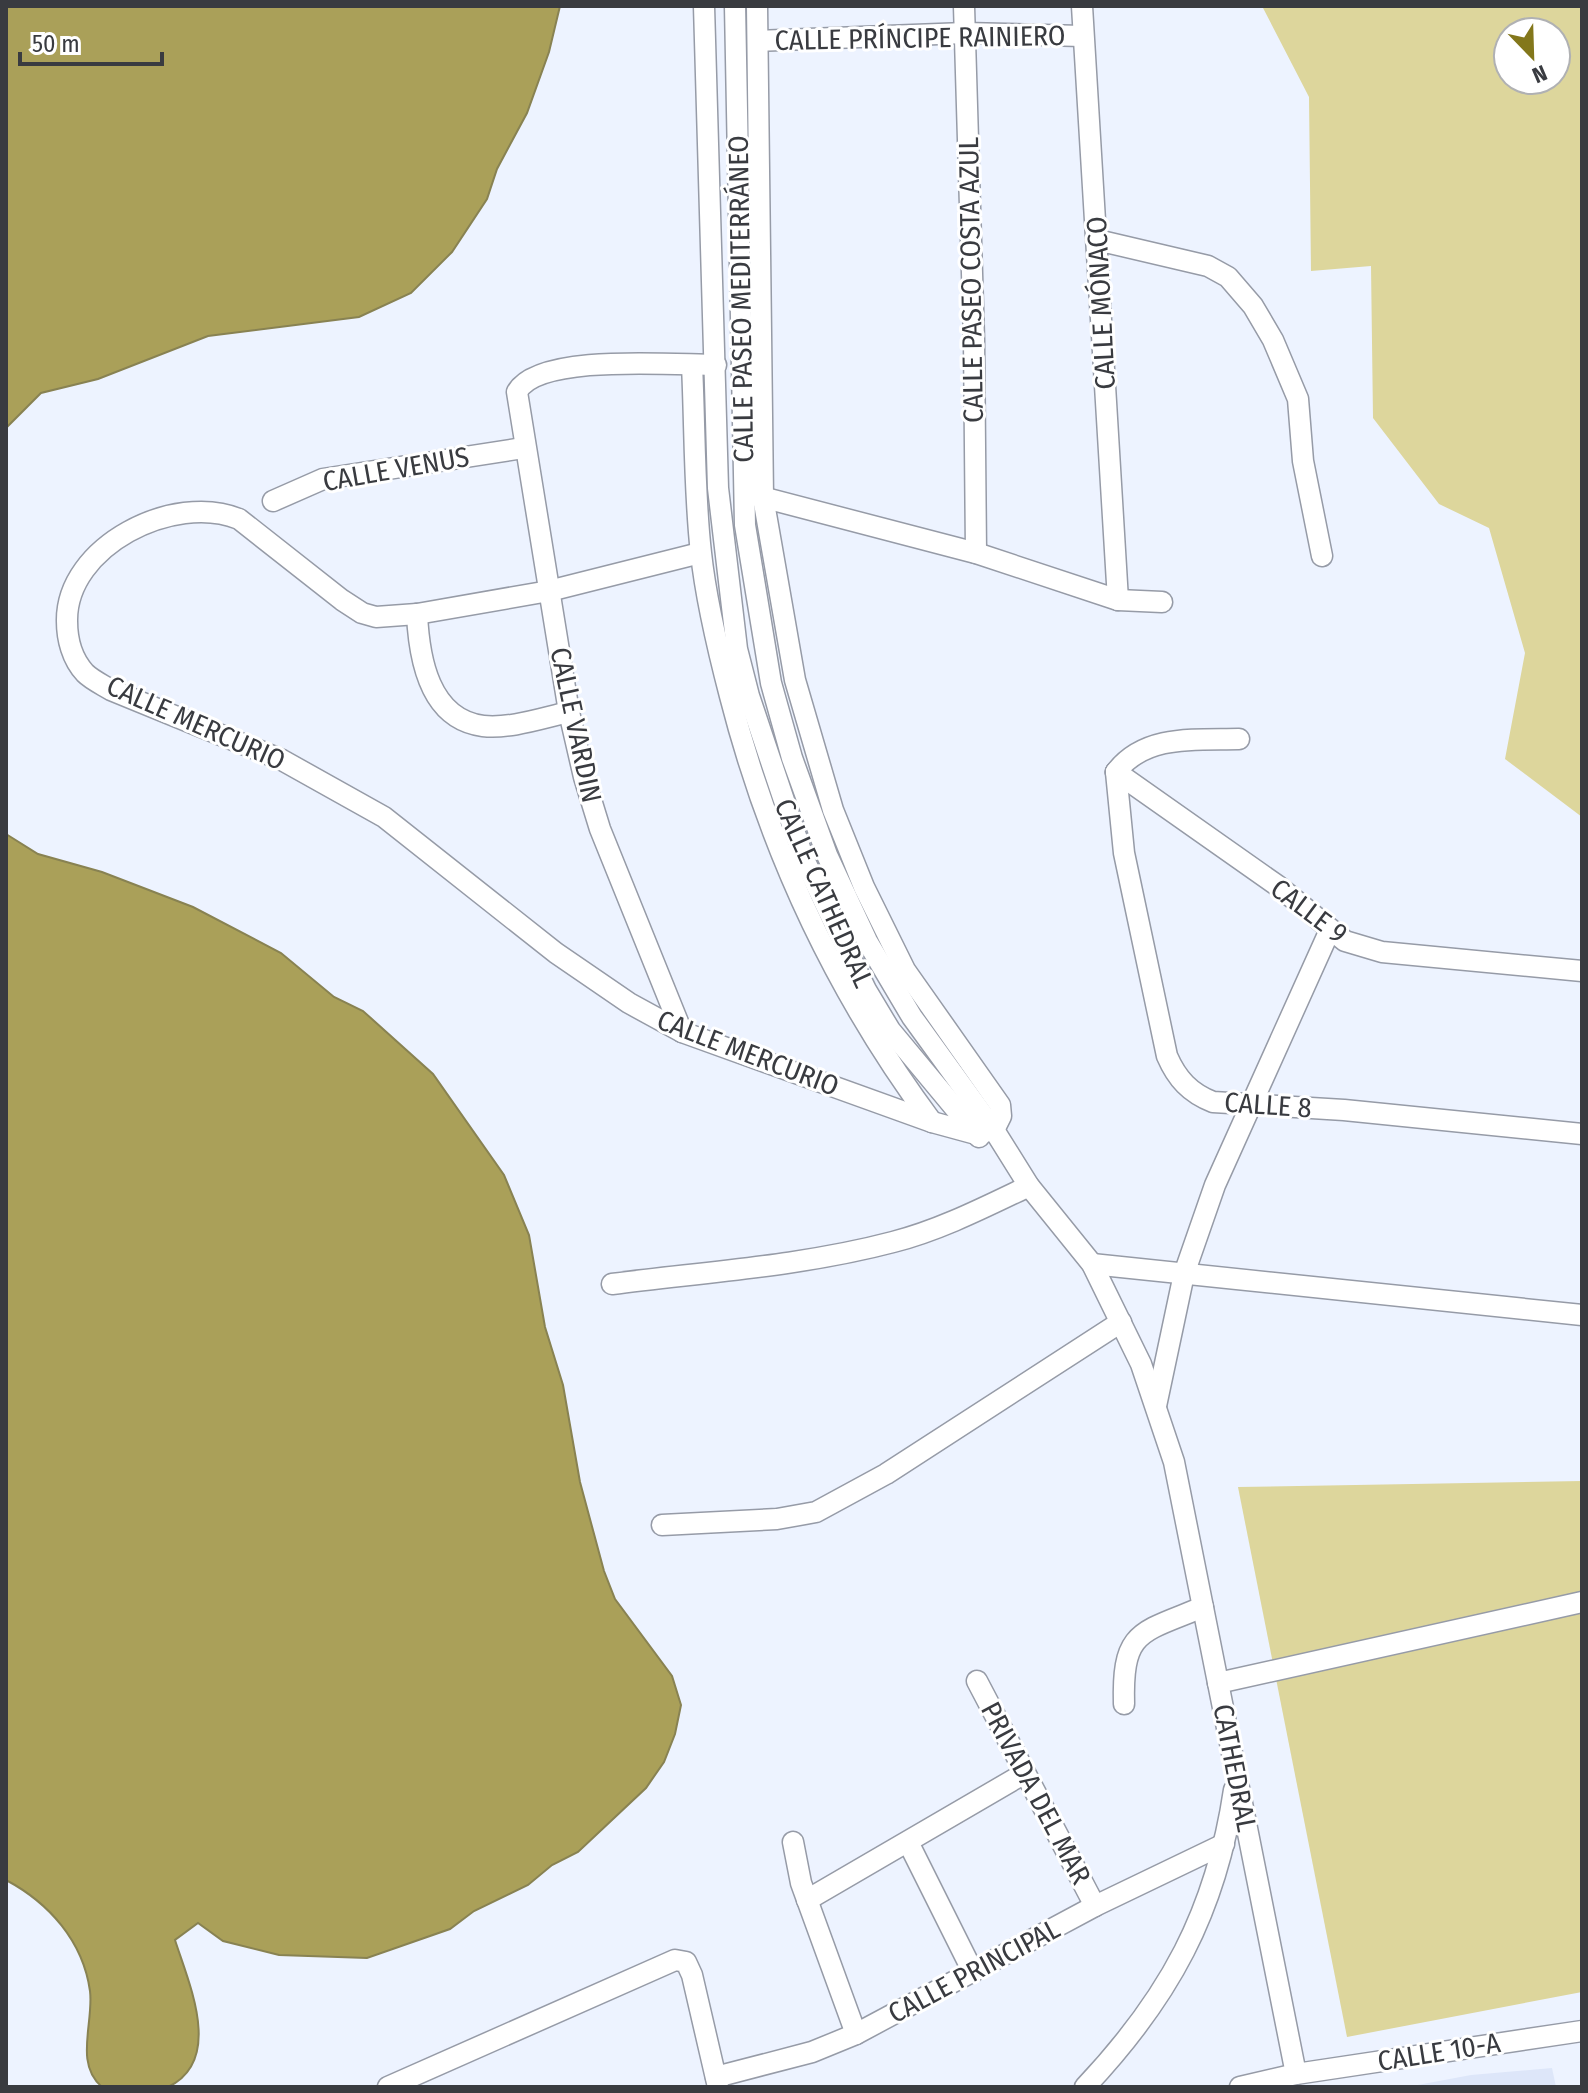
<svg xmlns="http://www.w3.org/2000/svg" width="1588" height="2093" viewBox="0 0 1588 2093" font-family="'Fira Sans Condensed',sans-serif">
  <rect width="100%" height="100%" fill="#edf3ff"/>
  <polygon fill="#dde6f9" points="1552,2068 1556,2087 1407,2087 1471,2075"/>
  <g fill="#ddd69c" fill-rule="evenodd">
    <path d="M1262,6h320v811l-77,-58 20,-106 -36,-125 -50,-24 -66,-86 -2,-152 -60,5 -2,-174zM1508,32h48v48h-48z"/>
    <polygon points="1582,1481 1582,1992 1347,2037 1238,1487"/>
  </g>
  <g fill="#aaa059" stroke="#888252" stroke-width="2">
    <polygon points="6,6 560,6 549,52 527,113 497,169 487,199 452,252 411,293 359,317 208,336 98,379 41,393 6,428"/>
    <path d="M6,834l32,20 64,18 91,35 88,46 53,44 29,14 70,63 71,101 25,60 16,92 18,58 17,97 24,89 11,28 57,77 9,29 -6,29 -11,28 -18,26 -68,64 -26,13 -24,20 -54,26 -24,18 -83,29 -88,-3 -56,-14 -25,-18 -23,17c14,44 49,120 -7,147h-66c-28,-23 -8,-65 -12,-96 -7,-50 -41,-88 -84,-111z"/>
  </g>
  <g fill="none" stroke-linecap="round" stroke-linejoin="round">
    <g stroke="#969ba7" stroke-width="23">
      <g id="minor">
        <polyline points="704,6 718,488 737,649 749,696 803,857 866,990 890,1030 979,1137"/>
        <polyline points="735,6 745,525 771,683 792,758 827,855 867,941 912,1017 994,1130 1029,1186 1092,1264 1141,1364 1174,1462 1296,2074"/>
        <polyline points="757,6 763,497 795,680 833,810 864,887 905,970 1000,1105 1001,1116 994,1130"/>
        <polyline points="964,6 974,340 976,553"/>
        <polyline points="1082,6 1118,600"/>
        <polyline points="758,41 965,33 1082,36"/>
        <polyline points="1097,240 1208,266 1228,277 1253,306 1273,340 1298,399 1303,461 1322,556"/>
        <path d="M692,365c3,62 2,127 9,188 5,48 17,97 29,143 40,156 106,297 202,426"/>
        <polyline points="754,495 976,553 1118,600 1162,602"/>
        <polyline points="273,501 323,479 523,448"/>
        <path d="M700,553l-151,38 -132,23 -41,3 -14,-4 -20,-13 -103,-81c-65,-27 -173,27 -172,102 0,18 5,38 18,52 7,7 18,12 26,17l171,70 102,57 172,136 73,50 53,29 250,90 44,12 18,-4"/>
        <path d="M417,614c2,44 12,105 66,112 27,3 59,-8 86,-14"/>
        <path d="M1116,772l8,81 43,203c10,23 23,37 46,46l131,8 238,24"/>
        <polyline points="1116,772 1278,886 1345,941 1382,952 1582,971"/>
        <path d="M1116,772c29,-38 80,-32 123,-33"/>
        <path d="M682,1032l-82,-203 -16,-52 -15,-65 -52,-320c21,-39 157,-27 199,-27"/>
        <polyline points="1092,1264 1582,1315"/>
        <path d="M612,1284c93,-12 190,-18 281,-42 47,-12 92,-35 136,-56"/>
        <polyline points="1156,1406 1184,1274 1215,1185 1329,932"/>
        <polyline points="662,1525 777,1519 816,1512 886,1474 1121,1322"/>
        <polyline points="977,1681 1095,1906"/>
        <polyline points="1218,1683 1582,1602"/>
        <path d="M1124,1704c-2,-74 16,-71 79,-97"/>
        <polyline points="793,1842 801,1883 856,2034"/>
        <polyline points="908,1842 973,1972"/>
        <polyline points="807,1900 1025,1773"/>
        <polyline points="716,2077 812,2052 856,2034 1095,1906 1224,1844"/>
        <polyline points="388,2087 675,1960 686,1962 692,1975 718,2087"/>
        <path d="M1085,2087c84,-89 131,-175 149,-297"/>
        <polyline points="1240,2087 1296,2074 1582,2031"/>
      </g>
    </g>
    <use href="#minor" stroke="#fff" stroke-width="20"/>
  </g>
  <g text-anchor="middle" dominant-baseline="central" stroke-width="6" stroke-linejoin="round" paint-order="stroke">
    <g font-size="28" fill="#393b40" stroke="#fff">
      <text transform="translate(920 38) rotate(-1)">CALLE PRÍNCIPE RAINIERO</text>
      <text transform="translate(971 280) rotate(-91)">CALLE PASEO COSTA AZUL</text>
      <text transform="translate(741 299) rotate(-91)">CALLE PASEO MEDITERRÁNEO</text>
      <text transform="translate(1101 303) rotate(-93)">CALLE MÓNACO</text>
      <text transform="translate(396 469) rotate(-10)">CALLE VENUS</text>
      <text transform="translate(196 723) rotate(24)">CALLE MERCURIO</text>
      <text transform="translate(576 725) rotate(78)">CALLE VARDIN</text>
      <text transform="translate(824 893) rotate(66)">CALLE CATHEDRAL</text>
      <text transform="translate(1309 911) rotate(37)">CALLE 9</text>
      <text transform="translate(748 1053) rotate(21)">CALLE MERCURIO</text>
      <text transform="translate(1268 1105) rotate(4)">CALLE 8</text>
      <text transform="translate(1235 1768) rotate(79)">CATHEDRAL</text>
      <text transform="translate(1036 1793) rotate(62)">PRIVADA DEL MAR</text>
      <text transform="translate(974 1971) rotate(-28)">CALLE PRINCIPAL</text>
      <text transform="translate(1439 2052) rotate(-9)">CALLE 10-A</text>
    </g>
  </g>
  <rect width="1588" height="2093" fill="none" stroke="#393b40" stroke-width="16"/>
  <g transform="translate(1532 56) rotate(157)"><circle r="38" fill="#ffffff" stroke="#b0b1b3" stroke-width="2"/>
  <path d="M0-6L14 30L0 20L-14 30Z" fill="#83771b"/>
  <text y="-12" font-size="22" font-weight="bold" text-anchor="middle" fill="#393b40">N</text>
  </g>
  <path d="M20 52v12h142v-12" fill="none" stroke="#393b40" stroke-width="4"/>
  <text x="32" y="52" font-size="24" fill="#393b40" stroke="#ffffff" stroke-width="6" paint-order="stroke">50 m</text>
</svg>
